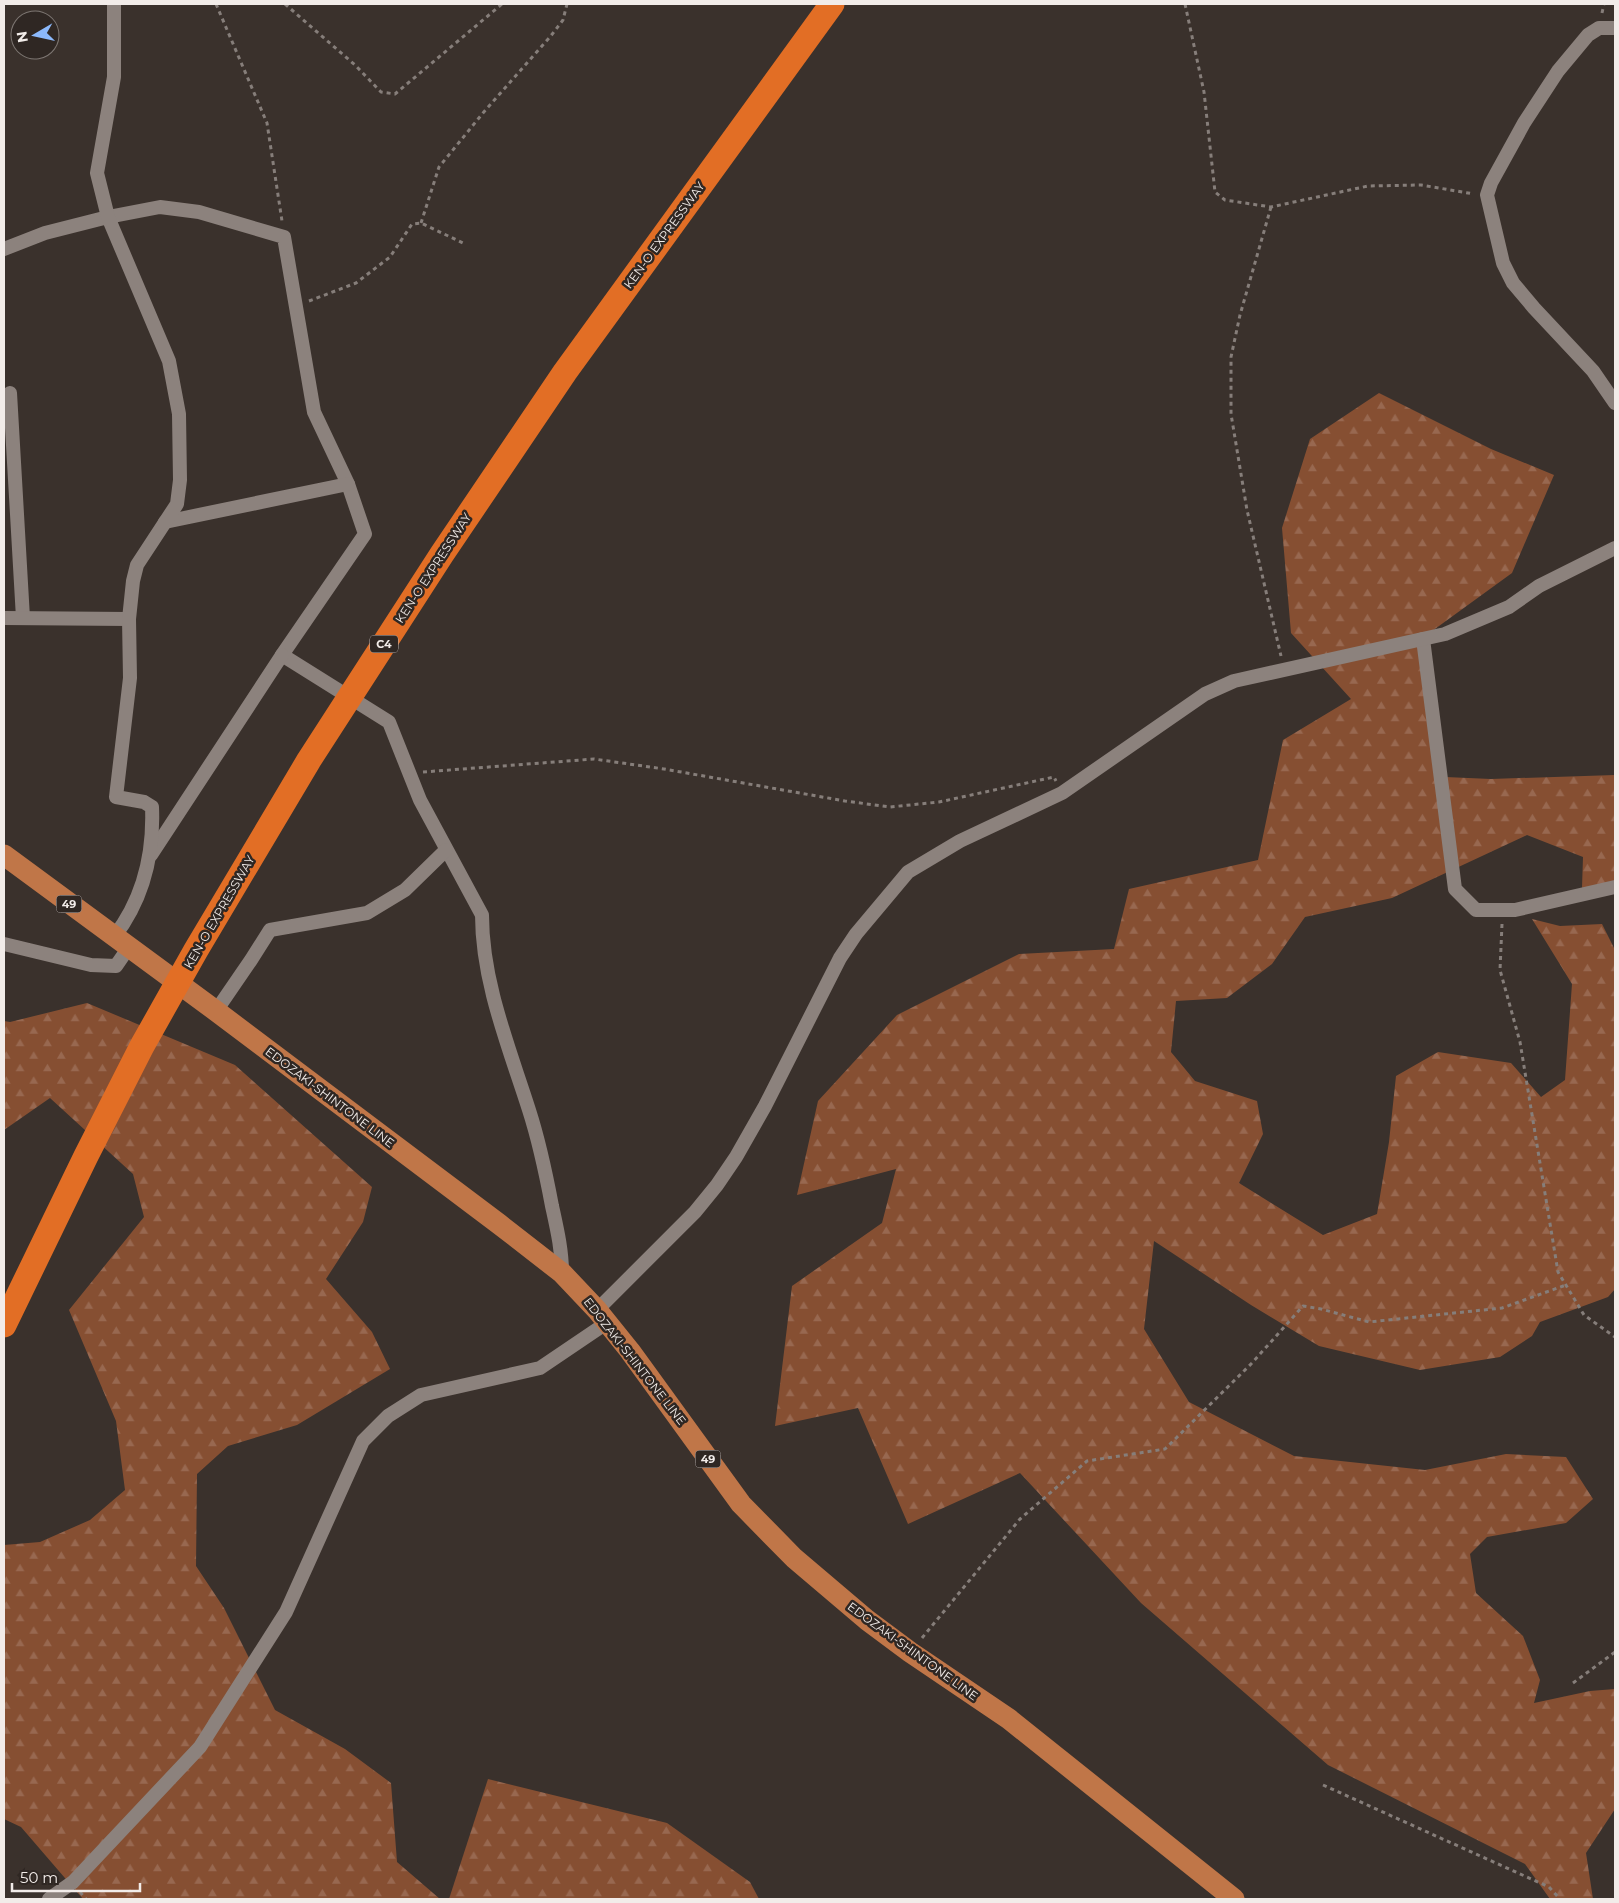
<svg xmlns="http://www.w3.org/2000/svg" width="1619" height="1903" viewBox="0 0 1619 1903" font-family="Montserrat,sans-serif">
  <defs>
    <pattern id="forest-firs" width="22" height="20" patternUnits="userSpaceOnUse" patternTransform="scale(1.25)"><rect width="22" height="20" fill="#864f32"/><path d="M5 1l3.5 6h-7zM16 11l3.5 6h-7z" fill="#986850"/></pattern>
  </defs>
  <rect width="100%" height="100%" fill="#3a312c"/>
  <g fill="url(#forest-firs)">
    <polygon points="1379,393 1491,449 1554,475 1512,573 1428,634 1445,777 1491,779 1615,775 1615,882 1582,888 1583,857 1527,835 1392,898 1305,917 1272,964 1227,998 1176,1001 1171,1052 1195,1081 1257,1101 1263,1134 1239,1183 1323,1235 1377,1214 1389,1142 1396,1076 1438,1052 1511,1063 1541,1097 1565,1080 1572,984 1532,919 1560,926 1602,924 1615,950 1615,1289 1608,1297 1540,1322 1532,1336 1500,1357 1420,1370 1319,1346 1251,1305 1154,1241 1144,1329 1189,1402 1294,1456 1425,1470 1506,1454 1566,1457 1593,1499 1566,1523 1487,1537 1470,1554 1476,1593 1523,1636 1540,1680 1534,1703 1590,1691 1615,1689 1615,1809 1586,1853 1593,1899 1550,1899 1525,1864 1328,1765 1141,1603 1020,1473 908,1524 858,1408 775,1426 792,1286 882,1223 896,1169 797,1195 818,1101 897,1015 1019,954 1114,949 1129,889 1258,860 1283,740 1351,699 1291,633 1282,528 1310,439"/>
    <polygon points="87,1003 235,1065 372,1187 363,1222 326,1279 372,1332 390,1369 297,1425 228,1446 197,1474 196,1566 224,1608 275,1710 345,1749 391,1783 397,1862 440,1899 83,1899 21,1827 4,1819 4,1545 40,1542 90,1520 125,1490 116,1421 69,1310 144,1217 133,1174 50,1098 4,1130 4,1021 10,1022"/>
    <polygon points="488,1779 667,1823 750,1882 759,1899 449,1899"/>
  </g>
  <g fill="none" stroke-linecap="round" stroke-linejoin="round">
    <g stroke="#867e7a" stroke-width="3" stroke-dasharray="4 4" stroke-linecap="butt">
      <polyline points="216,4 267,123 282,221"/>
      <polyline points="285,4 355,65 381,92 395,94 502,4"/>
      <polyline points="1185,4 1204,92 1215,192 1225,200 1271,207 1368,186 1421,185 1474,194"/>
      <polyline points="1602,13 1604,4"/>
      <polyline points="1271,207 1240,315 1231,357 1231,414 1247,510 1281,656"/>
      <polyline points="421,223 439,167 483,113 550,37 563,20 567,4"/>
      <polyline points="309,301 356,283 390,257 412,224 421,223 465,244"/>
      <polyline points="423,772 594,759 664,769 845,801 890,807 939,802 1054,777 1056,781"/>
      <polyline points="1502,924 1500,970 1520,1042 1558,1272 1584,1315 1615,1337"/>
      <polyline points="922,1638 1020,1519 1087,1461 1165,1449 1252,1363 1303,1306 1321,1309 1369,1322 1502,1308 1566,1285"/>
      <polyline points="1573,1683 1615,1652"/>
      <polyline points="1323,1785 1549,1887 1560,1899"/>
      <polyline points="80,1892 86,1899"/>
    </g>
    <g stroke="#8c827d" stroke-width="14">
      <polyline points="1615,28 1599,28 1588,35 1558,71 1524,123 1491,183 1487,195 1503,263 1513,283 1534,308 1593,371 1615,403"/>
      <path d="M4,249l41,-16 63,-16 52,-10 39,5 85,25 30,175 34,72 17,50 -83,121 107,67 31,78 62,115c0,67 27,132 47,195 10,31 17,64 23,96 5,23 10,44 10,67"/>
      <polyline points="10,393 23,618"/>
      <polyline points="165,522 348,484"/>
      <polyline points="4,618 129,619"/>
      <polyline points="1423,639 1455,889 1476,910 1515,910 1615,887"/>
      <polyline points="151,855 282,655"/>
      <path d="M114,937c30,-39 40,-82 38,-130l-8,-5 -28,-5 14,-119 -1,-59 4,-38 4,-16 40,-61 3,-24 -1,-66 -10,-53 -61,-144 -11,-44 17,-96v-73"/>
      <polyline points="4,944 91,965 116,966 129,947"/>
      <polyline points="216,1011 251,960 270,930 367,913 405,890 446,850"/>
      <polyline points="597,1310 695,1212 717,1185 736,1157 765,1106 840,958 856,934 908,872 960,841 1062,793 1205,694 1234,681 1445,634 1509,607 1539,586 1615,548"/>
      <polyline points="49,1899 73,1882 200,1747 286,1612 363,1441 388,1416 421,1395 540,1368 608,1322"/>
    </g>
    <polyline stroke="#c07648" stroke-width="21" points="4,855 216,1011 499,1224 562,1273 597,1310 630,1351 741,1504 794,1558 867,1620 910,1652 1009,1719 1234,1899"/>
    <polyline stroke="#e26e25" stroke-width="25" points="4,1325 86,1156 142,1046 196,950 309,760 442,554 565,372 832,4"/>
  </g>
  <g text-anchor="middle" dominant-baseline="central" stroke-width="5" stroke-linejoin="round" paint-order="stroke">
    <g fill="#2f2723" stroke="#b8b1ae" stroke-width="1">
      <rect x="370" y="635.5" width="28" height="17" rx="4"/>
      <rect x="56.5" y="895.5" width="25" height="17" rx="4"/>
      <rect x="695.5" y="1450.5" width="25" height="17" rx="4"/>
    </g>
    <g font-size="11" font-weight="bold" fill="#f2ece9">
      <text x="384" y="644">C4</text>
      <text x="69" y="904">49</text>
      <text x="708" y="1459">49</text>
    </g>
    <g font-size="12" fill="#f2ece9" stroke="#2f2723">
      <text transform="translate(664 235) rotate(-54)">KEN-O EXPRESSWAY</text>
      <text transform="translate(433 568) rotate(-57)">KEN-O EXPRESSWAY</text>
      <text transform="translate(219 912) rotate(-60)">KEN-O EXPRESSWAY</text>
      <text transform="translate(330 1097) rotate(37)">EDOZAKI-SHINTONE LINE</text>
      <text transform="translate(635 1361) rotate(52)">EDOZAKI-SHINTONE LINE</text>
      <text transform="translate(913 1651) rotate(36)">EDOZAKI-SHINTONE LINE</text>
    </g>
  </g>
  <rect width="1619" height="1903" fill="none" stroke="#f2ece9" stroke-width="10"/>
  <g transform="translate(35 35) rotate(261)"><circle r="24" fill="#2f2723" stroke="#7d7672"/>
  <path d="M0-4L9 19L0 12L-9 19Z" fill="#8cb9fc"/>
  <text y="-8" font-size="14" font-weight="bold" text-anchor="middle" fill="#f2ece9">N</text>
  </g>
  <path d="M12 1883v8h128v-8" fill="none" stroke="#f2ece9" stroke-width="2.5"/>
  <text x="20" y="1883" font-size="15" fill="#f2ece9" stroke="#2f2723" stroke-width="4" paint-order="stroke">50 m</text>
</svg>
